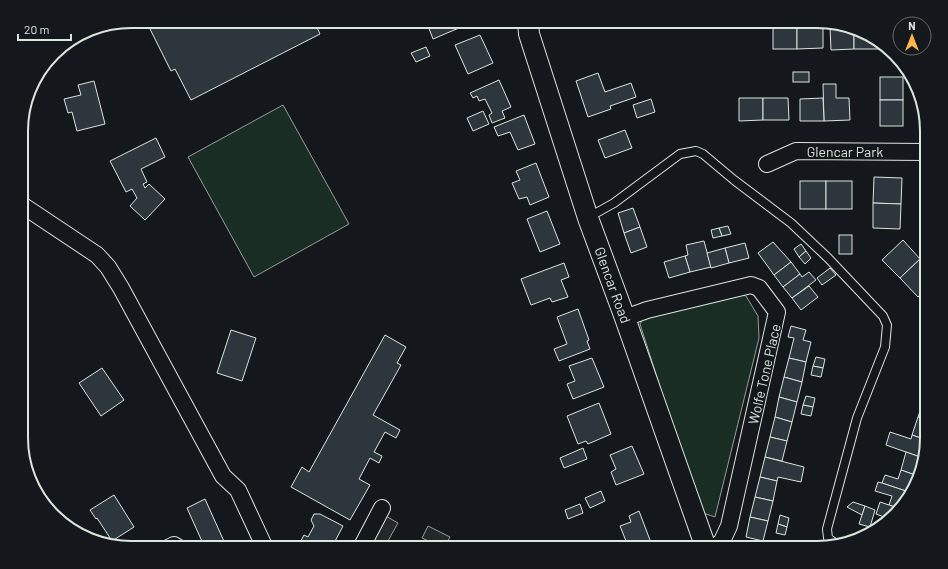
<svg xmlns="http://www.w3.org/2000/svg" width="948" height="569" viewBox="0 0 948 569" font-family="Barlow,sans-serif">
  <rect width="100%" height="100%" fill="#14181c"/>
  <g fill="#1a2d24" stroke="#939e99">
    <polygon points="283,105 349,224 254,277 188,157"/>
    <polygon points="735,292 746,296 758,316 759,338 715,517 700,512 640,324 645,315"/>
  </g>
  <g fill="#24282b" stroke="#939e99">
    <polygon points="384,515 398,523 384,548 366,548"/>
    <polygon points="428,526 450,537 444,548 422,538"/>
  </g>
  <g fill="#2c363c" stroke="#d8e6dc">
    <polygon points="146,21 244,21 245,24 252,21 314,21 320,34 191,100 175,69 171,71"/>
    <polygon points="434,21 473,21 473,22 433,39 428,26 434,23"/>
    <rect x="773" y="26" width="24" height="23"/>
    <polygon points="797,26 823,26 823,48 797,49"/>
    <polygon points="830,27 841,27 854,31 854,49 831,50"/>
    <polygon points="854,31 872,36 880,44 880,49 854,49"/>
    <polygon points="480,35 493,63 468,74 455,45"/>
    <polygon points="426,47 430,56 416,62 411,53"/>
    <rect x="793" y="72" width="16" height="10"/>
    <polygon points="598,73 605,92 631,83 636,97 610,106 611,109 588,117 576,81"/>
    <rect x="880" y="77" width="23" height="23"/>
    <polygon points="499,80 511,107 502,111 505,118 492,123 489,115 492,113 485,99 479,101 477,96 473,98 470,93"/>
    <polygon points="94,81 105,124 77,131 72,112 68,113 64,99 81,95 78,85"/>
    <polygon points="823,84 836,84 836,98 849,98 850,120 824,121"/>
    <polygon points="739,98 763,98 763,120 739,121"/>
    <polygon points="763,98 788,98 789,120 763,120"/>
    <polygon points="823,98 824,121 800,121 800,99"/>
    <polygon points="651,99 655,112 637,118 633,105"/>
    <rect x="880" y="100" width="23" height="26"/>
    <polygon points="483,111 489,124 473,131 467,118"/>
    <polygon points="524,115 535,144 518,150 510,132 498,136 494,127"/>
    <polygon points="625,130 632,148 605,158 598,140"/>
    <polygon points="156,138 165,157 141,169 147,182 143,184 145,188 149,184 165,199 145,220 130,206 137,198 132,189 126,192 110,161"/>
    <polygon points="536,163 549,197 530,205 527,197 519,199 512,183 520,180 516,171"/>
    <polygon points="874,177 902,178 901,204 873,203"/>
    <rect x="800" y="181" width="26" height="28"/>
    <rect x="826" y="181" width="26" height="28"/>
    <polygon points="873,203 901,204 900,229 873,228"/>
    <polygon points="633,208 640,227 624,233 618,213"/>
    <polygon points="547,211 560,244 540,252 527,219"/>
    <polygon points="728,226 731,234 722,236 719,228"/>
    <polygon points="640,227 647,247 631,253 624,233"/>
    <polygon points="719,228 722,236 713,238 711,230"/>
    <rect x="839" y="235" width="13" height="19"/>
    <polygon points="903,240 920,259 900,278 882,260"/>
    <polygon points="704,241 711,267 690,272 685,256 688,255 686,245"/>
    <polygon points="773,242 791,262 774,275 758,253"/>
    <polygon points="745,243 749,258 729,263 725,248"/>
    <polygon points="801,244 806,251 799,257 794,249"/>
    <polygon points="725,248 729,263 711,268 707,253"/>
    <polygon points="806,251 811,258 805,264 799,257"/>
    <polygon points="685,256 690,272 669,278 664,262"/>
    <polygon points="920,259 927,266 927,288 918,297 900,278"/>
    <polygon points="791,262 800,274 783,287 774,275"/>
    <polygon points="564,263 569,277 561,280 568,297 552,302 550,298 531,305 521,279"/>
    <polygon points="830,268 836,275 822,285 817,278"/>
    <polygon points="809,272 816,280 792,298 783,287 800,274 802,277"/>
    <polygon points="809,286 818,297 801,310 792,298"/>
    <polygon points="578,309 589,340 587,341 590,349 559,361 554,349 567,344 557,317"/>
    <polygon points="791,326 806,330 803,340 811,342 806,362 789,358 794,338 788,337"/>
    <polygon points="231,330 256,338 242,381 217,373"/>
    <polygon points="385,335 406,347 397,363 401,365 373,415 400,430 396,438 385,432 374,452 382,456 379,463 370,458 359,479 370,485 350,520 291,487 302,467 309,472"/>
    <polygon points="816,357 825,359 823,368 813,366"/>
    <polygon points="592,358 604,387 573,399 567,384 575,381 569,366"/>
    <polygon points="789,358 806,362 802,382 784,377"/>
    <polygon points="813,366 823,368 821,377 811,375"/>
    <polygon points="102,368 124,400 101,416 79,383"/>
    <polygon points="784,377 802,382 797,402 779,397"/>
    <polygon points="806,396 815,398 813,407 803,405"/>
    <polygon points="779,397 797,402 792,422 775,417"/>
    <polygon points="924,400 927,401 927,420 918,417"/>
    <polygon points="599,403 611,434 588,444 586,441 578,444 567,416"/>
    <polygon points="803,405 813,407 811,416 801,414"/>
    <polygon points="775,417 792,422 787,441 770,437"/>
    <polygon points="918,417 927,420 927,440 912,435"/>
    <polygon points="890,432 911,439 912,435 927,440 923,458 886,445"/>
    <polygon points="770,437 787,441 782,461 765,457"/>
    <polygon points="632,446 644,474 616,485 611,472 616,469 610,455"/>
    <polygon points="583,448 587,459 564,468 560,458"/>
    <polygon points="906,452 923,458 918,476 901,470"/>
    <polygon points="765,457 804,467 801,482 778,477 777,481 760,477"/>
    <polygon points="901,470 918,476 912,493 882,483 885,475 898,479"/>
    <polygon points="760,477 777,481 773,501 755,497"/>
    <polygon points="878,482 882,483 912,493 898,508 889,505 892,496 875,491"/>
    <polygon points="601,491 605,501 590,508 585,498"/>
    <polygon points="114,495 134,527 112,541 97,518 96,519 90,510"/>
    <polygon points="755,497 773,501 768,521 750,517"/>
    <polygon points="205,499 227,548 205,548 187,508"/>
    <polygon points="853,502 865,506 862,515 847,507"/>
    <polygon points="880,502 898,508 883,523 884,517 876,514"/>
    <polygon points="580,504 583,513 568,519 565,510"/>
    <polygon points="865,506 875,510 870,527 859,524"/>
    <polygon points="639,511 653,548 615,548 615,546 626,541 620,526 631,522 629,516"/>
    <polygon points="314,514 320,514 343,526 332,547 334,548 297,548 304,535 308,537 314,526 311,520"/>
    <polygon points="780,515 789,518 787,527 778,524"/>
    <polygon points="750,517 768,521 763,541 746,537"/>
    <polygon points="778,524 787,527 785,535 776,533"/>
  </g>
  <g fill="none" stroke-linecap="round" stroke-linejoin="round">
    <g stroke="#d8e6dc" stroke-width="10">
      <polyline id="service" points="589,217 614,203 680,154 696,151 703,154 734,180 791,223 828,258 883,316 887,325 885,347 857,418 827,529 828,538 836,544"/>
    </g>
    <g stroke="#d8e6dc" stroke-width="18">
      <g id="minor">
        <polyline points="767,164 796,151 927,152"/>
        <polyline points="22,205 97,255 108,267 121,288 223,476 238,490 265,548"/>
        <polyline points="625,318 647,310 751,285 759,288 777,312 729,526 722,541 714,548"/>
        <polyline points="168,548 174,545 179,548"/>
        <polyline points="361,548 382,508"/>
      </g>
    </g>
    <g stroke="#d8e6dc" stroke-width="22">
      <polyline id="tertiary" points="528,21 529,34 588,218 625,318 706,548"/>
    </g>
    <use href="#service" stroke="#14181c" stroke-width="8"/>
    <use href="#minor" stroke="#14181c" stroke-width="16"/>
    <use href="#tertiary" stroke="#14181c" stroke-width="20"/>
  </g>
  <g text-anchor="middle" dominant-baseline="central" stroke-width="3" stroke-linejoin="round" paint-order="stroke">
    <g font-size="14" fill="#d8e6dc" stroke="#14181c">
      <text x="845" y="151">Glencar Park</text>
      <text transform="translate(613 285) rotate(70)">Glencar Road</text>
      <text transform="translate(764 374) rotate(-77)">Wolfe Tone Place</text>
    </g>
  </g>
  <path d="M0 0H948V569H0ZM131 28H817A103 103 0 0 1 920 131V438A103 103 0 0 1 817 541H131A103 103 0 0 1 28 438V131A103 103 0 0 1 131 28Z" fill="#14181c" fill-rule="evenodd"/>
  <path fill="none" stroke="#d8e6dc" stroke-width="2" d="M131 28H817A103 103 0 0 1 920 131V438A103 103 0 0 1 817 541H131A103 103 0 0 1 28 438V131A103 103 0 0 1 131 28Z"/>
  <g transform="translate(912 36)"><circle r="19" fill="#14181c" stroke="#626a69"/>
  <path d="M0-3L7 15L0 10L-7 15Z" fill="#ffb74d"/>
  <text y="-6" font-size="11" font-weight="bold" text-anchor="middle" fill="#d8e6dc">N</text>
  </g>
  <path d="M18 34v6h53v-6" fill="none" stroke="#d8e6dc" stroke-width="2"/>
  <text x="24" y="34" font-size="12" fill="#d8e6dc" stroke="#14181c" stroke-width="3" paint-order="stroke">20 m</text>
</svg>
